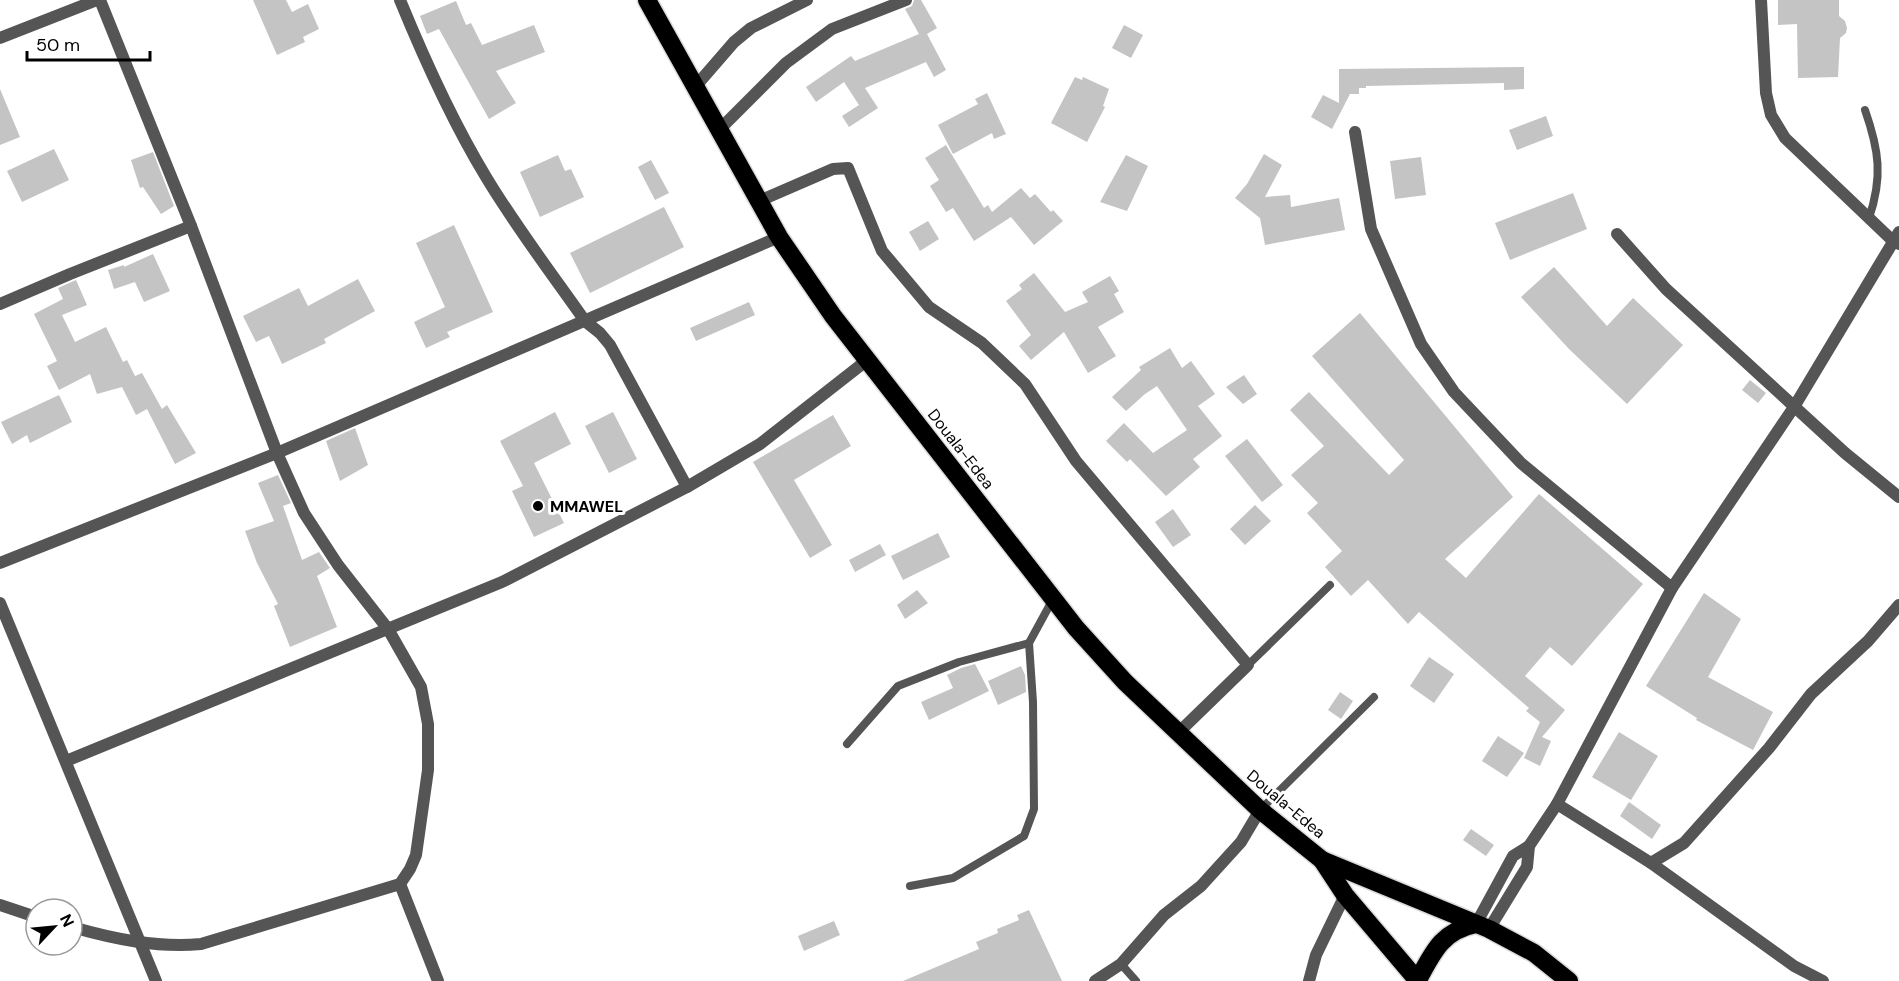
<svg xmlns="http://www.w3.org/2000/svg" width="1899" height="981" viewBox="0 0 1899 981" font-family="'DM Sans',sans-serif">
  <rect width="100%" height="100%" fill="#fff"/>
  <g fill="#c4c4c4">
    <polygon points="253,0 286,0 292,12 308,4 319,29 303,37 305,42 277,55"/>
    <polygon points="914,0 921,0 937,28 927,34 946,70 934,77 926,62 865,88 878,108 849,127 842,116 859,105 844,82 816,102 806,87 851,56 855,61 919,34 905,9 912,6"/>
    <polygon points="1778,0 1839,0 1839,16 1845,21 1847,28 1846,33 1840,38 1838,77 1798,78 1797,24 1778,25"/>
    <polygon points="456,1 466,25 471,23 482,45 534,25 545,52 496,71 516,103 489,119 439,29 427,34 420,16"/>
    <polygon points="1124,25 1143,35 1131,58 1112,48"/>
    <polygon points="1524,67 1524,89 1504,90 1504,83 1366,86 1366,88 1359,88 1359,94 1350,94 1332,129 1311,117 1323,95 1339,103 1339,69"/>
    <polygon points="1075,77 1082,80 1083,77 1109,89 1103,106 1105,107 1087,142 1051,123"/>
    <polygon points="0,89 20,137 0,145"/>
    <polygon points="987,93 1006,134 994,139 992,133 953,154 938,125 978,104 975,99"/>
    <polygon points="1546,116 1553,136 1517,150 1509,130"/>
    <polygon points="946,145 984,208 988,205 992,212 1021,188 1030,198 1035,194 1051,212 1053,210 1063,221 1034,245 1011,217 974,241 953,208 946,212 930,186 939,180 925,158"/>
    <polygon points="54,149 69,180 22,202 7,171"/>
    <polygon points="153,152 174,206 161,214 143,187 140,188 131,160"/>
    <polygon points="1264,154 1282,165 1265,197 1290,195 1291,207 1339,198 1345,230 1265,245 1260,218 1235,198 1247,184"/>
    <polygon points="558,155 565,171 571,169 584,197 540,217 520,172"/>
    <polygon points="1126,155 1148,166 1127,211 1100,202"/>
    <polygon points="1421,157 1426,195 1395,199 1390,161"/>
    <polygon points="651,160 669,193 655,200 638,167"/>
    <polygon points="1573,193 1587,229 1510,260 1495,223"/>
    <polygon points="664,207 684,247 590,293 570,253"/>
    <polygon points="928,221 939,239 920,251 909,232"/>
    <polygon points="454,225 493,312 447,332 450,337 426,348 414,322 445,307 416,243"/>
    <polygon points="153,254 170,291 144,302 135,282 114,289 108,270 124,265 124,267"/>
    <polygon points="1554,267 1607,326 1633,298 1683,345 1627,404 1569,349 1521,297"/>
    <polygon points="1034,273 1065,312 1088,302 1082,292 1110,276 1119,291 1114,294 1124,312 1098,327 1116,356 1088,373 1064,332 1031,360 1019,346 1031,335 1006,301 1022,289 1019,285"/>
    <polygon points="358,279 375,311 324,339 326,343 282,364 269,336 256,342 243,316 299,288 308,306"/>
    <polygon points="76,280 87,305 62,315 75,342 106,327 123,362 127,360 135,376 142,373 162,409 167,405 196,453 175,464 147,409 136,415 122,387 97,394 90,374 59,390 47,366 57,361 34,314 63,299 58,288"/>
    <polygon points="749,302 755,315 696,341 690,328"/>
    <polygon points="1360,313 1513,497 1445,559 1466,578 1539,494 1643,584 1572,666 1550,647 1525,676 1565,710 1542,737 1551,741 1540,766 1524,758 1540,722 1526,711 1529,708 1419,612 1408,624 1368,580 1351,596 1325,567 1342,551 1307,513 1318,503 1291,475 1324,446 1290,410 1309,392 1389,475 1404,460 1312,356"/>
    <polygon points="1170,348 1182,368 1191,361 1215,394 1198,406 1222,436 1193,459 1200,467 1166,496 1130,459 1127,462 1106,441 1124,423 1153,453 1187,430 1157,386 1145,394 1126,411 1112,397 1141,370 1139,367"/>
    <polygon points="1244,375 1257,394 1243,404 1226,387"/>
    <polygon points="1750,380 1766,393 1758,403 1742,390"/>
    <polygon points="59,395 72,422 30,443 27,435 12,444 1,422"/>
    <polygon points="555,412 571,444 534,463 564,523 534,537 512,491 523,486 500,441"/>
    <polygon points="613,412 637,459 609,473 585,426"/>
    <polygon points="833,415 851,446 794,480 832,545 810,558 753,462"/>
    <polygon points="355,428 368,465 340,481 326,441"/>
    <polygon points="1247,439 1283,485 1262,502 1225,456"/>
    <polygon points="278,475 291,503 283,506 302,560 319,552 330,568 317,576 337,627 290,647 274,606 278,604 257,563 245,531 274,521 258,483"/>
    <polygon points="1255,505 1271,521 1245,545 1230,529"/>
    <polygon points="1173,509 1191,535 1173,547 1155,522"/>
    <polygon points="938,533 950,557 903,580 891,556"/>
    <polygon points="880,544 886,555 855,572 849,560"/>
    <polygon points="917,590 928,603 905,619 897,605"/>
    <polygon points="1704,593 1741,619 1708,677 1773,712 1753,750 1696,720 1697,718 1646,686"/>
    <polygon points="1429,657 1454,674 1434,703 1410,686"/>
    <polygon points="975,664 989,691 929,720 921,702 953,688 947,675 961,668"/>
    <polygon points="1021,666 1025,675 1026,692 998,705 988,681"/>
    <polygon points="1340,692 1353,701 1341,719 1328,710"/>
    <polygon points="1619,732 1658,756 1631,800 1592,777"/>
    <polygon points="1498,736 1524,753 1507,777 1482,761"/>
    <polygon points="1629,802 1661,825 1652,839 1620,816"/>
    <polygon points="1471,829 1494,845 1486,856 1463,840"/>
    <polygon points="1029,910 1062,981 903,981 979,949 976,942 998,933 997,929 1019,920 1017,915"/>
    <polygon points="834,921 840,935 804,951 798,936"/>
  </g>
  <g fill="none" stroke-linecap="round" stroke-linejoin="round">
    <g stroke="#dbdbdb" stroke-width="21">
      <g id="highway">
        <polyline points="647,0 779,237 833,316 1076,628 1125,682 1260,810 1322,860 1489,929 1534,953 1569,981"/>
        <polyline points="1322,860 1345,895 1418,981"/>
        <path d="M1418,980c15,-28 24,-49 58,-56"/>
      </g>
    </g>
    <g stroke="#555" stroke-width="8">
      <path d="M1865,110c14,40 18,67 4,108"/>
      <polyline points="1248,665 1330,585"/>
      <polyline points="847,744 898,686 959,662 1029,643"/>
      <polyline points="1260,810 1374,697"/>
      <polyline points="910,886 953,878 1024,836 1034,809 1033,702 1029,643 1053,599"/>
      <polyline points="1121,964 1136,981"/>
    </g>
    <g stroke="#555" stroke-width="12">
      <path d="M400,0c25,61 52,121 86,177 30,50 66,97 99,144l15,12 10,12 77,142"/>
      <polyline points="1761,0 1766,93 1771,115 1785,138 1893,241 1899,244"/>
      <polyline points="0,38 97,0"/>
      <polyline points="695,87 734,42 751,28 807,0"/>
      <polyline points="719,130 786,63 832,29 906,0"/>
      <polyline points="1355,132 1371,229 1421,344 1454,392 1521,463 1672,588"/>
      <polyline points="759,201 833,169 848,168 882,251 929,307 982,343 1025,384 1076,461 1248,665 1178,733"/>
      <polyline points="1617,234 1666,289 1845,453 1899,497"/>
      <polyline points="0,304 70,274 191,226"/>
      <polyline points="0,563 277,453 779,237"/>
      <polyline points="0,603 156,981"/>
      <polyline points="66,761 502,582 687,487 760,444 866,361"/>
      <polyline points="1557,804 1651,863 1794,966 1823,981"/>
      <polyline points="1651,863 1684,843 1769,748 1811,694 1868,641 1899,605"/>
      <polyline points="400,884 438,981"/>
      <polyline points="0,905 36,917"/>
      <polyline points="1476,924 1513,856 1529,846 1557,804 1672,588 1794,407 1899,232"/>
      <path d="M72,927c42,12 85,21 129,17l199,-60 10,-15 6,-14 12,-85v-46l-7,-37 -33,-58 -50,-64 -34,-52 -27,-60 -86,-227 -91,-226"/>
      <polyline points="1489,929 1527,867 1529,846"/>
      <polyline points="1095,981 1121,964 1164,915 1201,886 1241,842 1260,810"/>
      <polyline points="1309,981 1316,955 1345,895"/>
    </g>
    <use href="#highway" stroke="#000" stroke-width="18"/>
  </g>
  <circle fill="#000" stroke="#fff" stroke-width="2" cx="538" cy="506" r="6"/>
  <g text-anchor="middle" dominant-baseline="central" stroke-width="6" stroke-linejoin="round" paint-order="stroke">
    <g font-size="16" fill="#000" stroke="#fff">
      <text transform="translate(961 449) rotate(52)">Douala-Edea</text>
      <text transform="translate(1286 804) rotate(40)">Douala-Edea</text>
    </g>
    <g font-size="16" font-weight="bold" fill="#000" stroke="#fff" text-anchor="start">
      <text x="550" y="506">MMAWEL</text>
    </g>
  </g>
  <g transform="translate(54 927) rotate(64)"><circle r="28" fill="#ffffff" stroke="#999999" stroke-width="1.5"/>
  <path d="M0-4.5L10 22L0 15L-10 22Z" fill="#000000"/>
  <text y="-9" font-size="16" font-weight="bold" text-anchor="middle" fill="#000000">N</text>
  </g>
  <path d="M27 51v9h123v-9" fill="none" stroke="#000000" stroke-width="3"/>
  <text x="36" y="51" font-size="18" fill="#000000" stroke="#ffffff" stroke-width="4.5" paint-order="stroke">50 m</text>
</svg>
